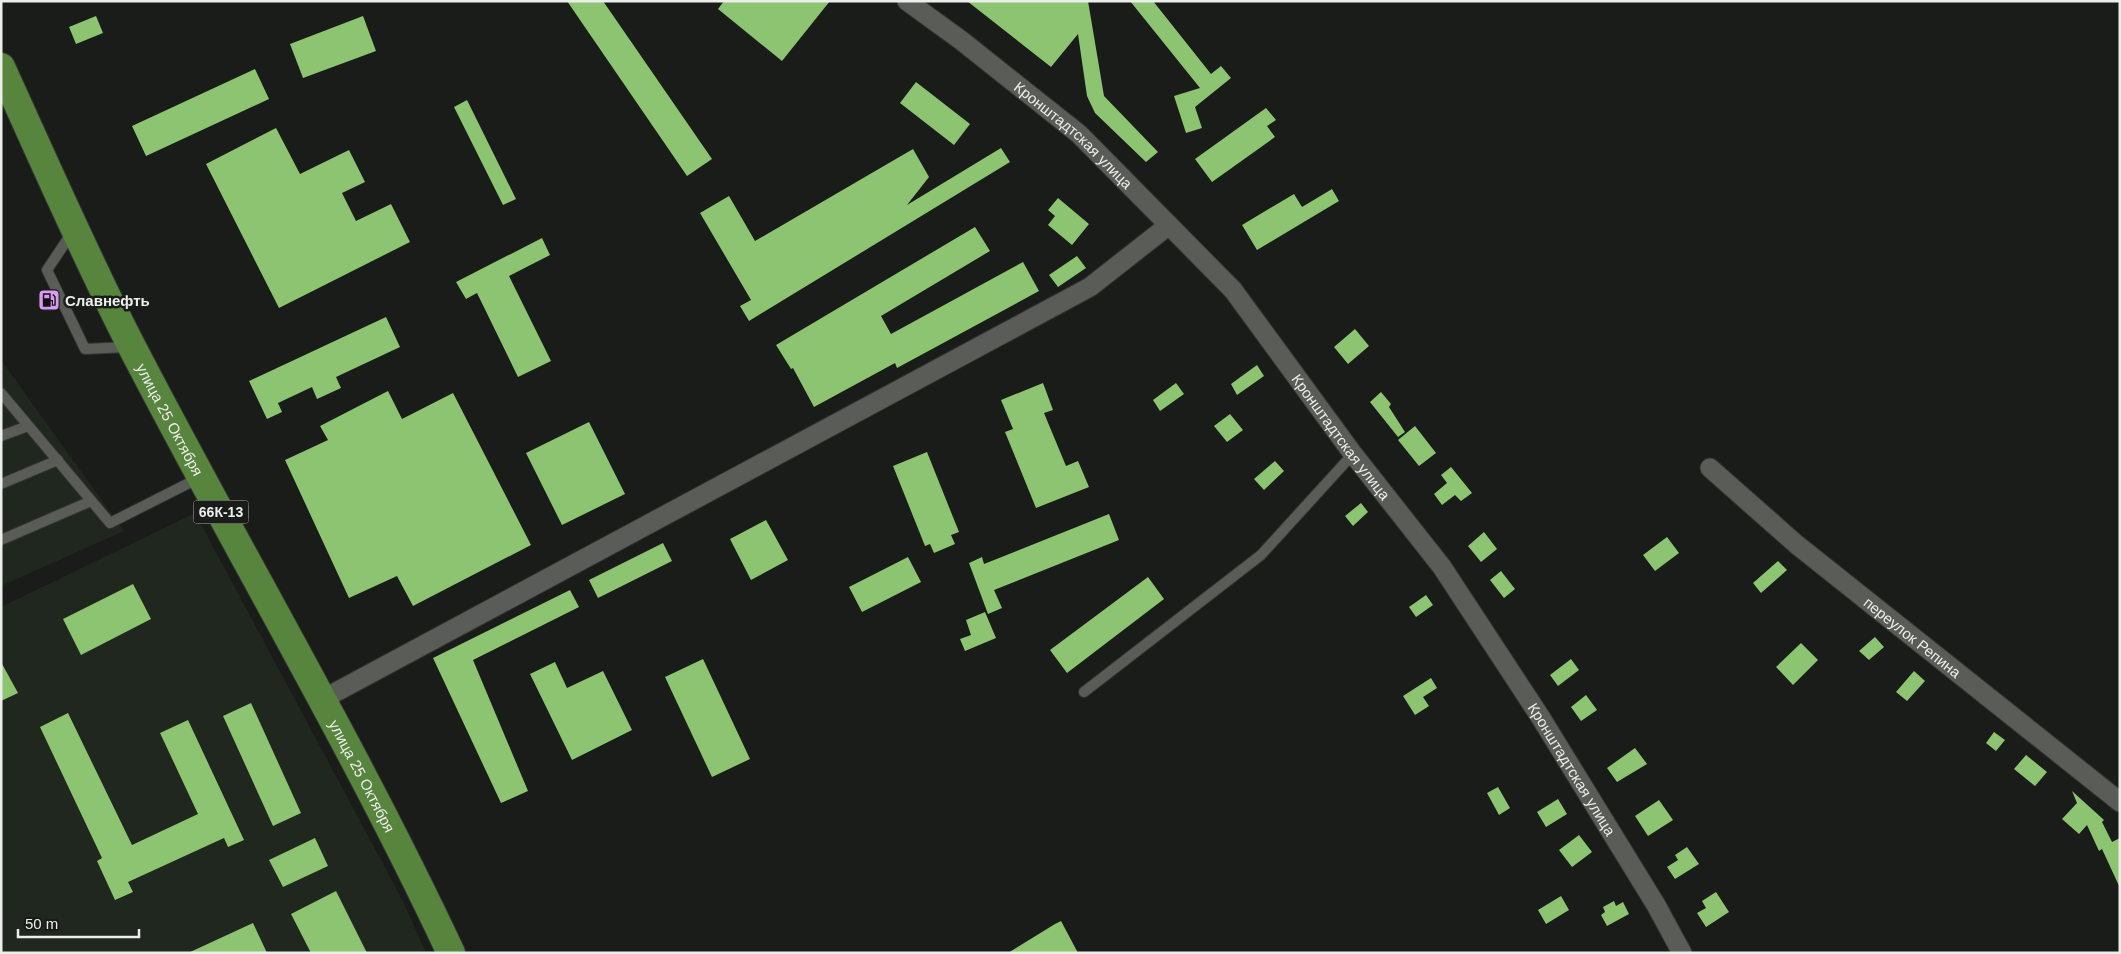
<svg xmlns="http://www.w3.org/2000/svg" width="2121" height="954" viewBox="0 0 2121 954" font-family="Helvetica,sans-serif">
  <rect width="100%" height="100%" fill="#191c18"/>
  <g fill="#20271e">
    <polygon points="1,360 124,531 1,586"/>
    <polygon points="195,513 404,903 426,953 1,953 1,607"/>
  </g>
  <g fill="#8dc471">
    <polygon points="567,1 603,1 712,159 687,176"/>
    <polygon points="724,1 830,1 782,61 718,9"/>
    <polygon points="967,1 1088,1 1104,96 1158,152 1146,162 1095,113 1087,96 1078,34 1051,67"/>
    <polygon points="1130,1 1153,1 1211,74 1221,66 1231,78 1195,107 1202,128 1186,133 1174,96 1200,88"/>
    <polygon points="96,16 103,33 76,44 69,27"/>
    <polygon points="363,16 376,51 303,78 290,44"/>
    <polygon points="255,69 269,99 146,156 132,126"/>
    <polygon points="916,82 970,124 954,145 900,103"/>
    <polygon points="467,100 516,199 503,205 454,107"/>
    <polygon points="1266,108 1276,120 1267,126 1275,137 1212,182 1195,159"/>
    <polygon points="276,128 300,174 349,150 365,182 342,193 356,221 391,204 410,242 279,308 206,164"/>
    <polygon points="1001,148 1010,162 749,321 740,306 751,300 700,213 729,196 755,241 913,149 929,177 907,205"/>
    <polygon points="1332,189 1339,201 1257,250 1242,225 1294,194 1302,207"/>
    <polygon points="1058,198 1089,224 1072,245 1048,225 1055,216 1048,210"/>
    <polygon points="975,227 990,251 881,316 891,334 1023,262 1039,291 897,368 895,363 814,407 793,368 791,369 776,345"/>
    <polygon points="542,238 550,255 509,276 551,361 518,377 477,293 466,299 456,282"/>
    <polygon points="1077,256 1086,268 1058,287 1049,275"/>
    <polygon points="386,317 400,347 336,377 341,388 317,399 312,387 278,403 282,412 267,419 249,381"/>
    <polygon points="1355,329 1369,346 1348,364 1334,347"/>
    <polygon points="1257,365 1264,376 1237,395 1231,384"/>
    <polygon points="1043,383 1053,410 1044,413 1066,466 1078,461 1089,487 1036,508 1005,432 1013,429 1001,400"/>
    <polygon points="1176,383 1184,394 1160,411 1153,400"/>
    <polygon points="388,391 402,419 453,393 531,545 413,606 397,576 349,598 285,460 328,440 320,426"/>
    <polygon points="1381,392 1391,404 1389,407 1405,432 1398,437 1370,402"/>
    <polygon points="1230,414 1243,430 1227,442 1214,426"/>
    <polygon points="589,422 625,494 562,525 526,453"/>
    <polygon points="1415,426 1436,453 1419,466 1398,440"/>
    <polygon points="927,452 959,532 951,535 955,544 934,553 930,544 925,546 893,466"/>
    <polygon points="1275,461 1284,471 1264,490 1254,479"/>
    <polygon points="1451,467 1472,493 1461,501 1455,495 1442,505 1434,494 1447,483 1441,475"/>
    <polygon points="1361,503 1368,512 1353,526 1345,516"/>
    <polygon points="1109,514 1119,540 994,590 1002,608 988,614 969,563 982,557 984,564"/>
    <polygon points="766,520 788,560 751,580 730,539"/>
    <polygon points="1484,532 1497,549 1481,562 1468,546"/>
    <polygon points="1667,537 1679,553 1655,571 1643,555"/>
    <polygon points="663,543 672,561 598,598 589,580"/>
    <polygon points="908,557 921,582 862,612 849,587"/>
    <polygon points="1778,561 1787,570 1761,593 1753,583"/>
    <polygon points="1501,571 1515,589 1504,598 1490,580"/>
    <polygon points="1148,577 1164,599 1067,673 1050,650"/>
    <polygon points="133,584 151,619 81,655 63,619"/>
    <polygon points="570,590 579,607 473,660 528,791 501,803 433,658"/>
    <polygon points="1426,595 1433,605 1416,617 1409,607"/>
    <polygon points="985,612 996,638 965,651 960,639 971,635 966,620"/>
    <polygon points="1875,637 1884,647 1869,660 1859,651"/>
    <polygon points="1801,643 1818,660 1793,685 1776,667"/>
    <polygon points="703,659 750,759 712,777 665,677"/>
    <polygon points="1571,659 1579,670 1558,686 1550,675"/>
    <polygon points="1,662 18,693 1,701"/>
    <polygon points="555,662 567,688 603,671 632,730 572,760 530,674"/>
    <polygon points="1914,671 1925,681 1907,701 1896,692"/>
    <polygon points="1431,678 1437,688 1423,697 1429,706 1415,715 1403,696"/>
    <polygon points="1586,695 1597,710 1581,721 1571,707"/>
    <polygon points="251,703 301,813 273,826 223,716"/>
    <polygon points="68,713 132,845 198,814 160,733 188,720 244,840 228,847 224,838 128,882 133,892 115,900 97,861 102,858 40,727"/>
    <polygon points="1994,732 2005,740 1996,751 1986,743"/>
    <polygon points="1635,748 1647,764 1617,782 1607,768"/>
    <polygon points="2026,755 2047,772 2035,786 2014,769"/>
    <polygon points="1498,787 1510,808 1499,815 1487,793"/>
    <polygon points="2072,791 2104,820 2102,822 2112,842 2120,838 2120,888 2102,849 2099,851 2087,825 2079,834 2062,819 2077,803"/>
    <polygon points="1558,799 1567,814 1546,827 1537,812"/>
    <polygon points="1659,800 1673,820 1648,836 1635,816"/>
    <polygon points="1579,835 1592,852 1572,867 1559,850"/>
    <polygon points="315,838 328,866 283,887 269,860"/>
    <polygon points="1687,847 1699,864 1675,879 1667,867 1678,860 1675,855"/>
    <polygon points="336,891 367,953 311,953 291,914"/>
    <polygon points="1716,892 1729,912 1706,927 1697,913 1706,908 1702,901"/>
    <polygon points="1561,896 1569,910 1546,924 1538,910"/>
    <polygon points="1614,901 1616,906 1623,902 1629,914 1607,926 1601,915 1605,912 1603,907"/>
    <polygon points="1061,921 1078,953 1008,953 1055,924"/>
    <polygon points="253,923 267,953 188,953"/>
  </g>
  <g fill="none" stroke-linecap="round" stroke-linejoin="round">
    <g stroke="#333532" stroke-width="12">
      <g id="service">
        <polyline points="73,231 47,270 85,349 128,347"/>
        <polyline points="1,393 110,523 201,477"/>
        <polyline points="1,436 28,426"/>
        <polyline points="1,484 58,460"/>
        <polyline points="1,540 91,501"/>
        <polyline points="1084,692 1261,555 1353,454"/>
      </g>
    </g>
    <g stroke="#333532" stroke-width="21">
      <g id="minor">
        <path id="s1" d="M907,1l55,40 117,93 154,156 120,164 89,113 99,151 115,187 26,48"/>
        <path id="s2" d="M1710,468l86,76 324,258"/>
        <polyline points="323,699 1090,287 1169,225"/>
      </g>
    </g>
    <g stroke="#333532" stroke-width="30">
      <g id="primary">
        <path id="s3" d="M1,67c43,94 84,189 131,280 105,203 222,399 319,606"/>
      </g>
    </g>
    <use href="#service" stroke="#595c57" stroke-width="10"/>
    <use href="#minor" stroke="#595c57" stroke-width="19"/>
    <use href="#primary" stroke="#58853d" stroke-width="28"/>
  </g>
  <defs>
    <g id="fuel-square" transform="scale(1.125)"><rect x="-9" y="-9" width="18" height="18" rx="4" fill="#db99f5" stroke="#191c18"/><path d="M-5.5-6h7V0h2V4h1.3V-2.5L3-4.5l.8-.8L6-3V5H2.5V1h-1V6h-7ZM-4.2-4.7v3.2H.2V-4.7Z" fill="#111"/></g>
  </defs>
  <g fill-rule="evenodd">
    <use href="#fuel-square" x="49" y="300"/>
  </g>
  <g text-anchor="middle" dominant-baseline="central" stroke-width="5" stroke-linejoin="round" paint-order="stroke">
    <rect fill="#191c18" stroke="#adafac" stroke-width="1" x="193.5" y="500.5" width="55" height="23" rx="4"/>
    <g font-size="14" font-weight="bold" fill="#eceeeb">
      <text x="221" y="512">66К-13</text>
    </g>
    <g font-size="15" fill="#eceeeb" stroke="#191c18">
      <text stroke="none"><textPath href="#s1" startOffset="214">Кронштадтская улица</textPath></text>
      <text stroke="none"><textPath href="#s3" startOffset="391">улица 25 Октября</textPath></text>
      <text stroke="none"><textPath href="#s1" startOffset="619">Кронштадтская улица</textPath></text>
      <text stroke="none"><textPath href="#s2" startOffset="264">переулок Репина</textPath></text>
      <text stroke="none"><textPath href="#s1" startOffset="1024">Кронштадтская улица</textPath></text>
      <text stroke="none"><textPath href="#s3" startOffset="796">улица 25 Октября</textPath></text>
    </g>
    <g font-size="15" font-weight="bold" fill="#eceeeb" stroke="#191c18" text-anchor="start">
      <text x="65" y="300">Славнефть</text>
    </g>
  </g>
  <rect width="2121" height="954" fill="none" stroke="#eceeeb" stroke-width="5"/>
  <path d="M18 929v8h121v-8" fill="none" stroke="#eceeeb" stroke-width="2.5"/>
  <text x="25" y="929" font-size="15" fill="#eceeeb" stroke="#191c18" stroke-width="4" paint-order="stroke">50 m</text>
</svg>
